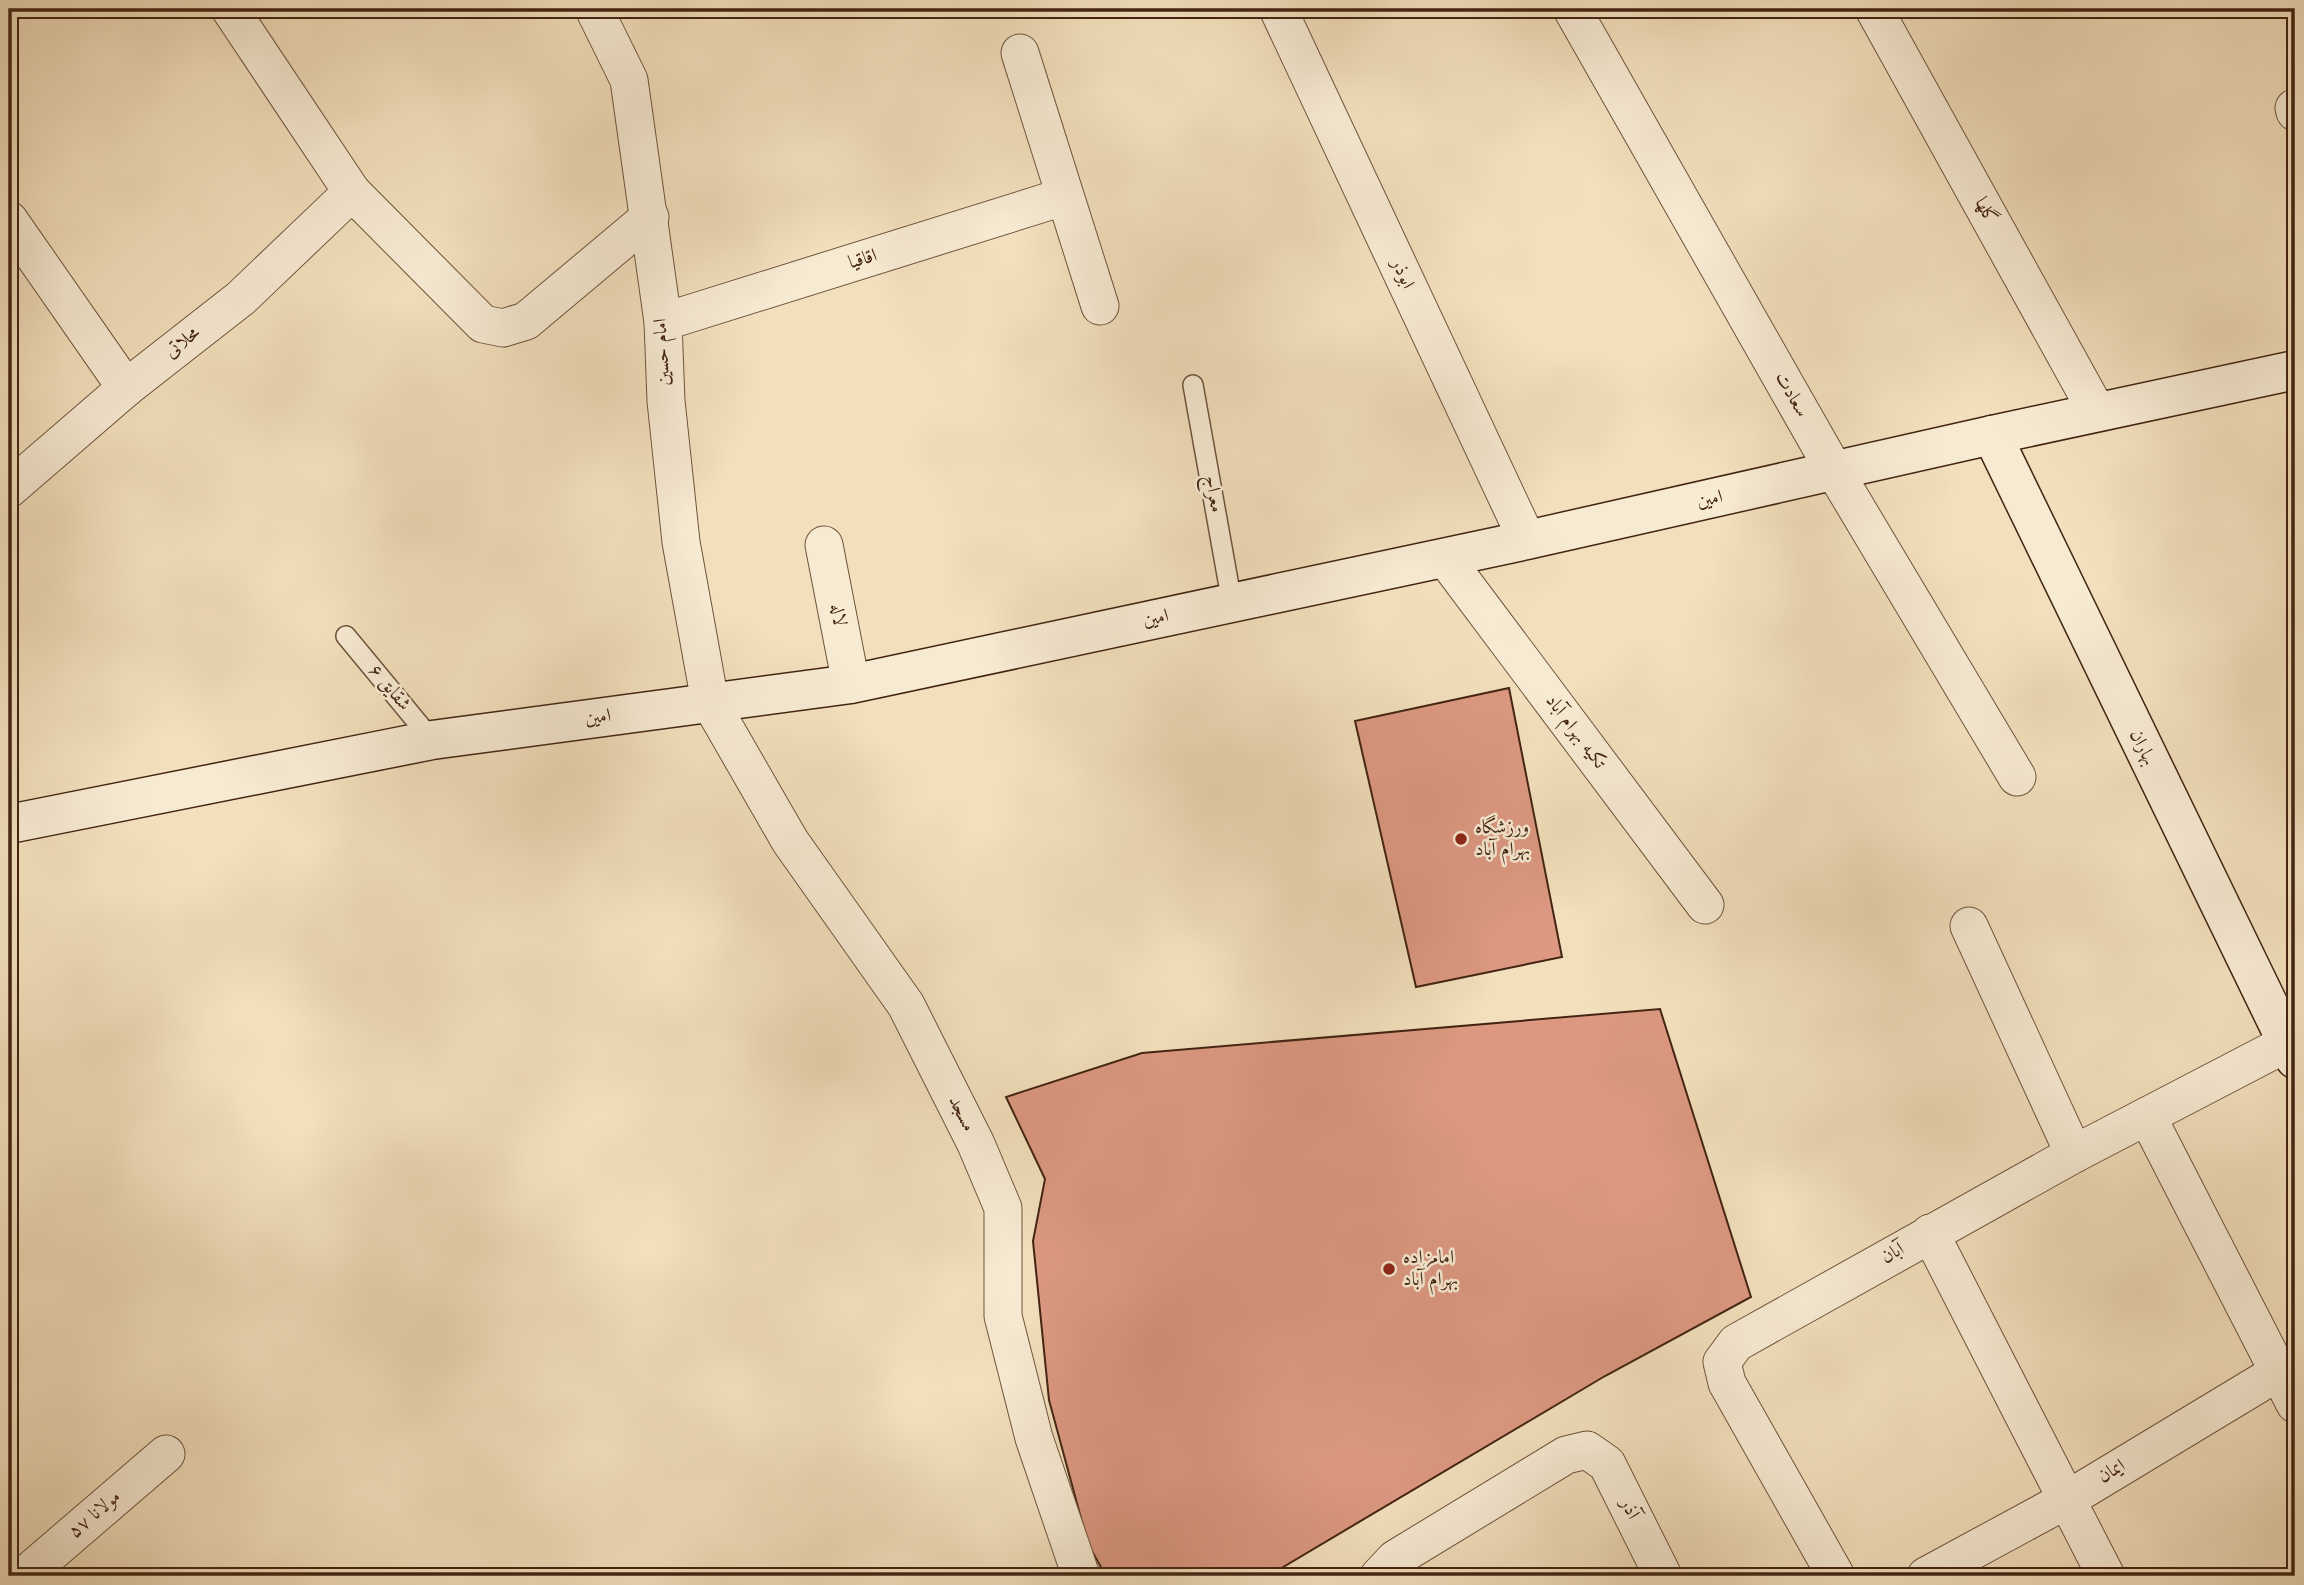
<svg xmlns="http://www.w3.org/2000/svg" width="2304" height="1585" viewBox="0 0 2304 1585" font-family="'Old Standard TT',Amiri,serif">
  <rect width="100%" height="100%" fill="#f2dfbc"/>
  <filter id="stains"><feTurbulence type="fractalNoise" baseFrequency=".00286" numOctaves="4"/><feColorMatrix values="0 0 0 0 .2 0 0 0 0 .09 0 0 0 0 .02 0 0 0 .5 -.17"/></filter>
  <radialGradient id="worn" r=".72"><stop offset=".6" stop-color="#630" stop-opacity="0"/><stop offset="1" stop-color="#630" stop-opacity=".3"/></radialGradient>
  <g fill="#dc9881" stroke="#432412" stroke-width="2">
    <polygon points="1509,688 1562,957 1416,987 1355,721"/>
    <polygon points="1660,1009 1751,1297 1605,1376 1268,1576 1106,1576 1088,1544 1049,1400 1033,1241 1045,1179 1006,1097 1142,1053"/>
  </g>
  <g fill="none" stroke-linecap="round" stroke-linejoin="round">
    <g stroke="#6f533c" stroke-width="22">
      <g id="lane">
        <polyline points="1193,385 1232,603"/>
        <polyline points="346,636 432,740"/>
      </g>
    </g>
    <g stroke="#6f533c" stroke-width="39">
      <g id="street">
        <polyline points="230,9 352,192 483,324 503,328 526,321 650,217"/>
        <polyline points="594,9 629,80 663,322 666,401 681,542 710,702 790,841 906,1005 976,1144 1003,1208 1003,1316 1034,1438 1081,1576"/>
        <polyline points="1278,9 1527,540"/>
        <polyline points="1572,9 1835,472 2017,777"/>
        <polyline points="1874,9 2097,412"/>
        <polyline points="1020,53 1100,306"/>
        <polyline points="2294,108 2295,112"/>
        <polyline points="9,220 126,388"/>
        <polyline points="663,322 1063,197"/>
        <polyline points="9,489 126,388 241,298 352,192"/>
        <polyline points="824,545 851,684"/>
        <polyline points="1445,558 1705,905"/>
        <polyline points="1969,926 2074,1154"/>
        <polyline points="2147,1116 2295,1404"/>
        <polyline points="1930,1233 2106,1576"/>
        <polyline points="24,1576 166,1454"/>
        <polyline points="1379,1576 1395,1559 1566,1455 1587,1450 1607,1464 1663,1576"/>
        <polyline points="1836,1576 1727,1383 1722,1362 1736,1343 2074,1154 2295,1039"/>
        <polyline points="1926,1576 2068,1499 2295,1362"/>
      </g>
    </g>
    <g stroke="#432412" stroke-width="41">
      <g id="secondary">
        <polyline points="1992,435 2295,1059"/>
        <polyline points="9,824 432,740 851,684 1527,540 1992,435 2295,370"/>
      </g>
    </g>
    <use href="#lane" stroke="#f7ead3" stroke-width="19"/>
    <use href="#street" stroke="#f7ead3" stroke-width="37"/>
    <use href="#secondary" stroke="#f7ead3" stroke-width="38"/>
  </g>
  <g fill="#8f2418" stroke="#f7ead3" stroke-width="2.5">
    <circle cx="1461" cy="839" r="7"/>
    <circle cx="1389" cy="1269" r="7"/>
  </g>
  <g text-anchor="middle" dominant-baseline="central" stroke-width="5" stroke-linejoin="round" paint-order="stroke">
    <g font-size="19" fill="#432412" stroke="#f7ead3">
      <text transform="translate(1985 211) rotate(61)">گلها</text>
      <text transform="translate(863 260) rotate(-17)">اقاقیا</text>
      <text transform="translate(1402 274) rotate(65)">ابوذر</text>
      <text transform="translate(183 343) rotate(-38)">محلاتی</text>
      <text transform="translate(663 352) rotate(-93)">امام حسین</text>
      <text transform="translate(1791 395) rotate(60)">سعادت</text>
      <text transform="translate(1213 494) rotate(80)">معراج</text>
      <text transform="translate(1710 500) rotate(-12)">امین</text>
      <text transform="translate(837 615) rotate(79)">لاله</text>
      <text transform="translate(1156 619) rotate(-12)">امین</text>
      <text transform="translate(389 688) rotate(50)">شقایق ۶</text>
      <text transform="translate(598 718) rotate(-8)">امین</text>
      <text transform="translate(1575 732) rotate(53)">تکیه بهرام آباد</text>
      <text transform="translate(2142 748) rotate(64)">بهاران</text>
      <text transform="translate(961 1114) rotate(63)">مسجد</text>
      <text transform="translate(1893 1254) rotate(-29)">آبان</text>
      <text transform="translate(2112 1472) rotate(-31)">ایمان</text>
      <text transform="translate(1629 1509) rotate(63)">آذر</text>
      <text transform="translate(95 1515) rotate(-41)">مولانا ۵۷</text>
    </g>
    <g font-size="19" fill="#432412" stroke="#f7ead3" text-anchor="start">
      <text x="1475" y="828">ورزشگاه<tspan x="1475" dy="22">بهرام آباد</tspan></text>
      <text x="1403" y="1258">امامزاده<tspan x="1403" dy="22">بهرام آباد</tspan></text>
    </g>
  </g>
  <rect width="2304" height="1585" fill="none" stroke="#f2dfbc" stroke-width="35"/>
  <rect x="10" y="10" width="2283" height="1564" fill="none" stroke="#432412" stroke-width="3.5"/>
  <rect x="18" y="18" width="2269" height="1550" fill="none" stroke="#432412" stroke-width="2"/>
  <rect width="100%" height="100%" filter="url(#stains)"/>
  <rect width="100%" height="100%" fill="url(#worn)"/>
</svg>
